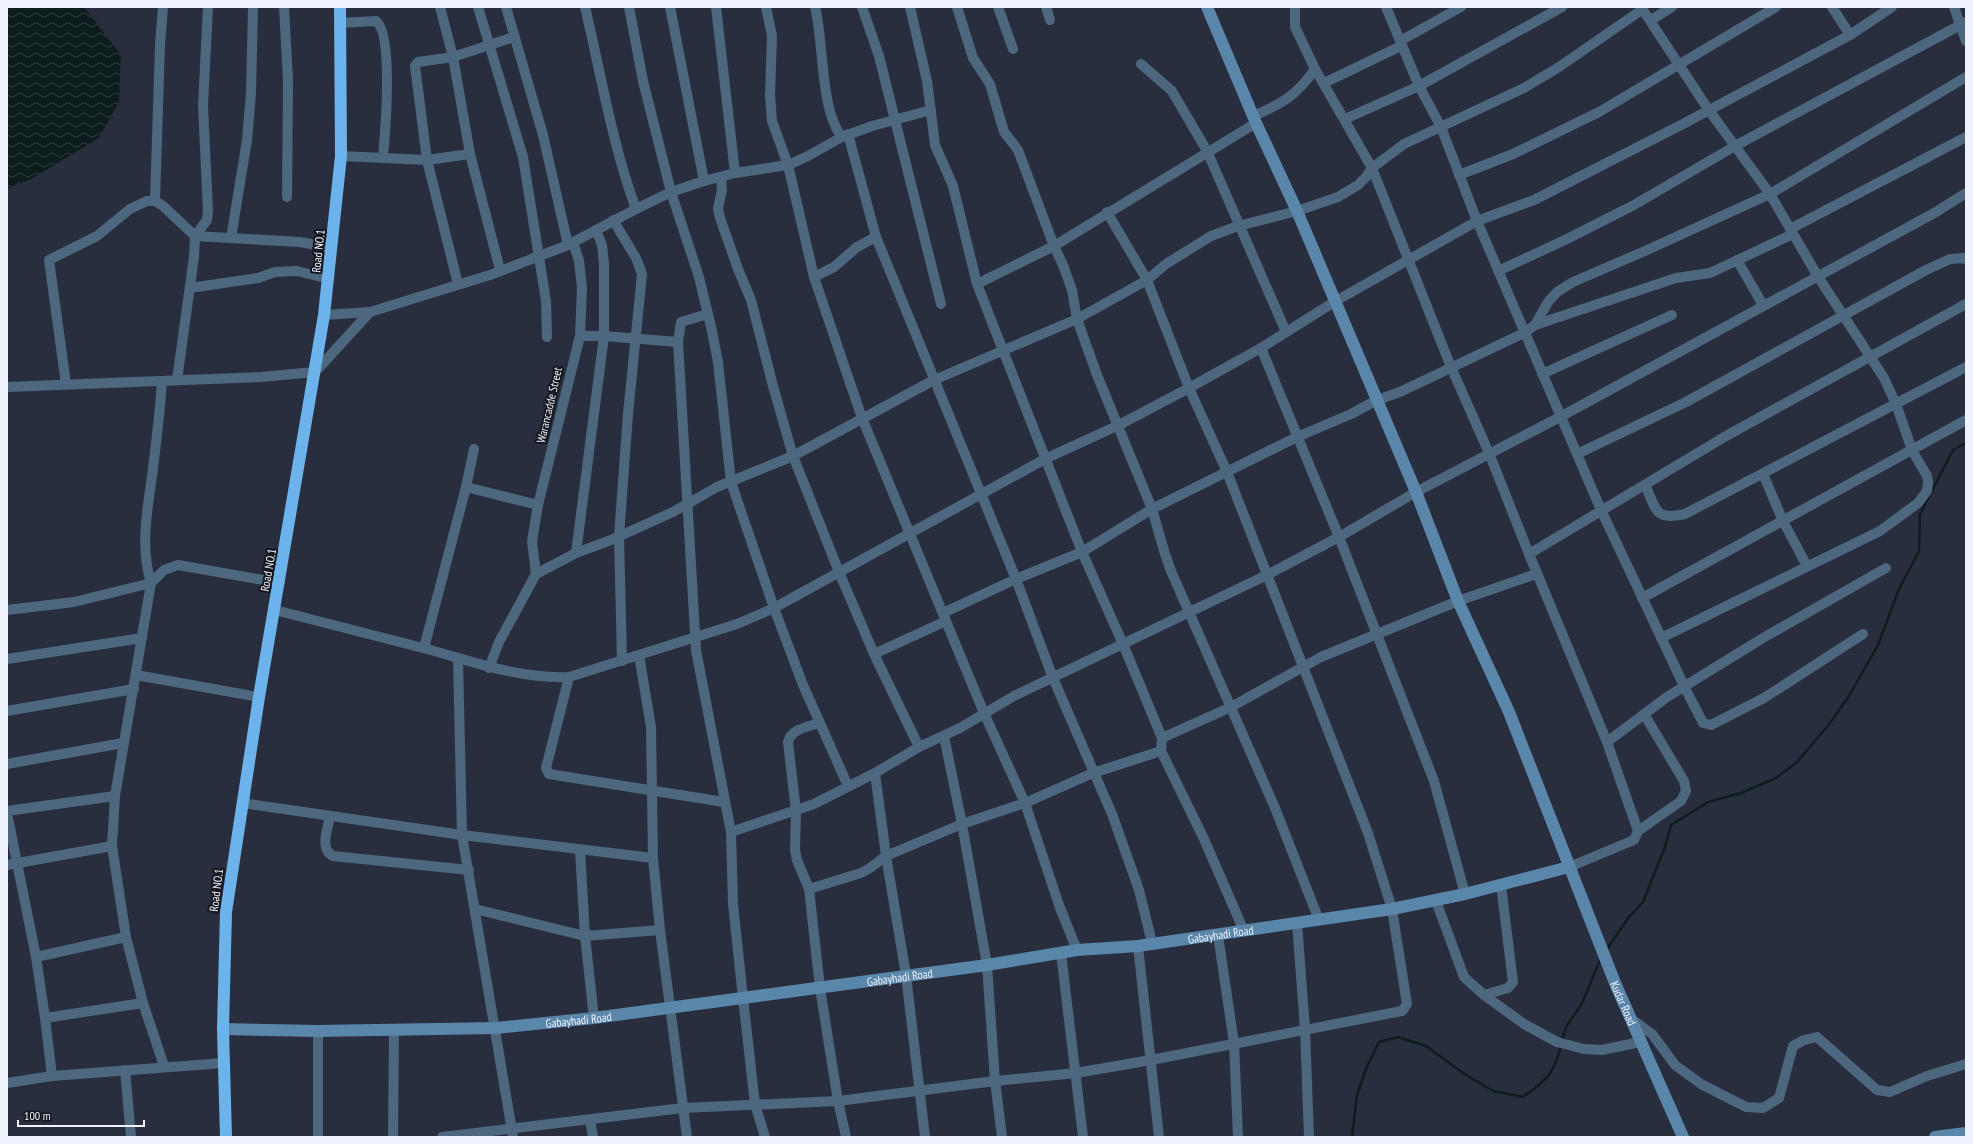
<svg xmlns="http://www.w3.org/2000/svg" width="1973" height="1144" viewBox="0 0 1973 1144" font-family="'PT Sans Narrow',sans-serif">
  <defs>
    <pattern id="water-waves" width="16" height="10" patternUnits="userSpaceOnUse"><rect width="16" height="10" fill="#0d1c1d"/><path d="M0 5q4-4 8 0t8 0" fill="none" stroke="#313d3f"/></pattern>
  </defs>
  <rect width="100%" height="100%" fill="#292e3f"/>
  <polygon fill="url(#water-waves)" points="7,7 84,7 121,55 119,102 99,138 31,179 7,189"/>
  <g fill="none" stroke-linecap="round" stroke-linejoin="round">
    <g stroke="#0d1c1d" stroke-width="2.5">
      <polyline points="1607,949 1629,917 1643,902 1665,847 1671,825 1708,802 1741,793 1776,778 1797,762 1830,723 1849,696 1878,645 1899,589 1919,551 1920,514 1953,450 1966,443"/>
      <path d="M1562,1040c4,-17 10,-21 19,-35 8,-15 12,-32 20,-46"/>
      <path d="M1352,1137l5,-42 9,-26 13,-27 19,-5 28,9 37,27 30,18 30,6c24,-17 31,-23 38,-52"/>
    </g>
    <g stroke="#4c677e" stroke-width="10">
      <polyline points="284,7 288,80 287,197"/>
      <polyline points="440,7 453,57 470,154 500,270"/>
      <polyline points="478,7 523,157 546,301 547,337"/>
      <polyline points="506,7 543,135 568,245"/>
      <path d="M585,7c16,67 27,137 51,202"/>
      <polyline points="629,7 643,81 671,192 699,277 712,331 718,362 731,482 774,608 803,685 848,786"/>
      <polyline points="670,7 704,181"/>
      <polyline points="716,7 735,173"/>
      <polyline points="766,7 772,36 770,95 772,121 788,165 814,277 862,418 984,713 1025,803 1060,908 1077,950"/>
      <path d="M815,7c9,34 5,104 27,130"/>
      <polyline points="862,7 879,56 941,304"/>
      <polyline points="910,7 927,81 935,145 953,186 977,284 1082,552 1123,644 1162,738 1161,751 1204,839 1244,931"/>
      <polyline points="957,7 973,58 990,84 1004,132 1018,150 1054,246 1063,265 1072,290 1077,319 1097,375 1152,509 1165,554 1171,571 1275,808 1319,920"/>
      <polyline points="998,7 1013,49"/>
      <polyline points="1046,7 1050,20"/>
      <polyline points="1295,7 1295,27 1315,69 1372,168 1451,367 1489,453 1529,554 1726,436 1966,304"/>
      <polyline points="1386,7 1419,86 1441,127 1477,221 1601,510 1685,688 1703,723 1711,725 1764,698 1863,634"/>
      <polyline points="1641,7 1708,109 1770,194 1817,275 1884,378 1896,404 1912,450 1927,476 1928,483 1927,491 1918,503 1880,531 1661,638"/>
      <polyline points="1832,7 1850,35"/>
      <polyline points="1954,7 1966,41"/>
      <polyline points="1651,20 1672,7"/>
      <path d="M340,23l36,-2c18,13 9,114 7,137"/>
      <polyline points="1400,41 1461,7"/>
      <polyline points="1141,64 1172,91 1207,151 1286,332"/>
      <polyline points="1324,83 1401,46"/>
      <path d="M1253,116c29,-12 44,-21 62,-47"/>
      <polyline points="1345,119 1419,86 1562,7"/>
      <polyline points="848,134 876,237 1016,579 1053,678 1112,814 1139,890 1152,943"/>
      <polyline points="341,156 427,160 470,154"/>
      <polyline points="1459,175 1513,154 1599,112 1776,7"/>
      <polyline points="721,177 722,190 718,208 720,218 738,269 751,300 773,386 793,456 839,572 874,654 919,747"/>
      <polyline points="155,201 160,45 163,7"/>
      <polyline points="613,220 636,258 642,274 628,414 619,536 622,661"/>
      <polyline points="1790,229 1966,137"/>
      <polyline points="231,238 247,140 251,93 253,7"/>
      <polyline points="1737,260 1763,305"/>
      <polyline points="1498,271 1567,239 1634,205 1735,146 1966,22"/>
      <polyline points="814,277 834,267 857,247 876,237"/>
      <polyline points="458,284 427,160 415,66 418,62 453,57 514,37"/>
      <polyline points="977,284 1054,246 1256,123"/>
      <polyline points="190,288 258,278 275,272 297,271 329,279"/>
      <polyline points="708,314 681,322 678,342 696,650 731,832 733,904 743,998 755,1104 765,1137"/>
      <polyline points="324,315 370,312 490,275 568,245 636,209 671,192 704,181 735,173 788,165 806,157 842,137 872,126 931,110"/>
      <polyline points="1535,325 1676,278 1710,273 1793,234"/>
      <polyline points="580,336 604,336 678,342"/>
      <polyline points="1261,348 1339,537 1434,781 1465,894"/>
      <polyline points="1542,374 1672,315"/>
      <polyline points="177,380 194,257 195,236 207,220 208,211 203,106 208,7"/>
      <path d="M162,381c-2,32 -6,63 -10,95 -5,37 -12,70 -1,107l-36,213 -3,50 14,91 17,66 21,63"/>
      <polyline points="66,384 49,260 97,236 130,209 147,201 155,201 163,206 195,236 300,242 332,248"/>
      <polyline points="7,387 261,377 315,372 370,312"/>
      <polyline points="1577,454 1686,402 1926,270 1950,259 1964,258 1966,260"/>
      <polyline points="1763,474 1783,521 1807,566"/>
      <path d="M1645,485c12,25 9,36 40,29l281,-147"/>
      <polyline points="466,487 474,449"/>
      <polyline points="576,553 604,336 604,263 602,245 596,230"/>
      <polyline points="1529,554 1607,742 1638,831 1634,840 1569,867"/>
      <polyline points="536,574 532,541 538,505 580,336 582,288 579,261 573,242"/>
      <polyline points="1642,598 1966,420"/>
      <polyline points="7,610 74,602 151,583 164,570 178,565 280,583"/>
      <path d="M275,610c49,13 99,25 148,38 49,13 95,31 146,29l168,-53 37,-16 271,-149 74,-34 70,-37 72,-40 73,-46 143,-81 57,-21 149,-76 167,-89 42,-28"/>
      <polyline points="943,613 1016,579 1082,552 1152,509 1297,437 1351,414 1377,400 1400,392 1524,333 1535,325 1548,302 1557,292 1573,282 1645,251 1770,194 1966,77"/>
      <polyline points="424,648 466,487 538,505"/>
      <polyline points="874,654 946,621"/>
      <polyline points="639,655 651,727 653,858 660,930"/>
      <polyline points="7,659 142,638"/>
      <polyline points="458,659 462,835 513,1137"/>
      <polyline points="489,668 499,642 536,574 576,553 611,540 673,512 717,487 793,456 934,380 1077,319 1147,280 1166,264 1211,236 1238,226 1297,211 1338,197 1358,185 1366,177 1372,168 1404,144 1524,88 1559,67 1643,9"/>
      <polyline points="136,675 259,697"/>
      <polyline points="569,677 546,768 549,774 724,802"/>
      <polyline points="7,711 134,689"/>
      <path d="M819,723c-12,4 -28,6 -31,19l8,69 -1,39 2,10 12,29 11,99 18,113 8,36"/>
      <polyline points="944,736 962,824 987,965 995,1081 1002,1137"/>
      <polyline points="1162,738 1231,707 1321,657 1458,601 1536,574"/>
      <polyline points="1607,742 1667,697 1763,638 1886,568"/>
      <polyline points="7,764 123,743"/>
      <polyline points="875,773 886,856 906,975 925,1137"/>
      <polyline points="242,803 462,835 653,858"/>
      <polyline points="7,811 115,796"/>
      <polyline points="7,813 36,957 45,1018 143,1003"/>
      <path d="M330,816c-2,12 -11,33 3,40l136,14"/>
      <polyline points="1638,831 1681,801 1686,791 1684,781 1644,714"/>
      <polyline points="731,832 814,804 875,773 919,747 960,728 1014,696 1267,575 1339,537 1416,492 1560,417 1936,212 1966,193"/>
      <polyline points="580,850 585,936 594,1018"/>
      <polyline points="7,865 112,846"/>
      <polyline points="809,889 861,873 870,868 886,856 962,824 1025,803 1093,773 1161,751"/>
      <polyline points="1436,901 1464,977 1484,995 1524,1024 1557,1042 1584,1049 1602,1050 1640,1042"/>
      <polyline points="475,909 585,936 660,930 687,1137"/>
      <polyline points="1297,923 1305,1029 1309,1137"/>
      <polyline points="1218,935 1234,1043 1238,1137"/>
      <polyline points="1138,946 1159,1137"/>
      <polyline points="1061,953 1083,1137"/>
      <polyline points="36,957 126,937"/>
      <polyline points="1484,995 1508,988 1513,982 1501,885"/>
      <polyline points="45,1018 52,1076"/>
      <polyline points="1630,1018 1652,1034 1675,1065 1701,1084 1746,1107 1763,1108 1779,1098 1793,1046 1804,1040 1817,1037 1877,1090 1890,1092 1927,1076 1966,1064"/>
      <polyline points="318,1031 318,1137"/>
      <polyline points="125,1070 131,1137"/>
      <polyline points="7,1083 52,1076 224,1063"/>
      <polyline points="590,1120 593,1137"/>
      <polyline points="393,1137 394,1030"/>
      <polyline points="442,1137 683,1108 838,1101 995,1081 1076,1073 1151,1060 1402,1011 1407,1004 1392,909 1368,833 1227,472 1189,388 1147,280 1107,212"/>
    </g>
    <g stroke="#5a86aa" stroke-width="12">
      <path id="s1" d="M1207,7l49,116 41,88 119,281 42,109 51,111 106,271 68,154"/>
      <path id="s2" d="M223,1029l95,2 178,-3 98,-10 393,-53 90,-15 61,-4 254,-37 73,-15 104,-27"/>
      <polyline points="1935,1137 1966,1133"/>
    </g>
    <polyline stroke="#6cb3eb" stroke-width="12" points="226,1137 223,1029 226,912 259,697 324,315 341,156 340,7"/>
  </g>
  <g text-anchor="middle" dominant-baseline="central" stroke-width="4" stroke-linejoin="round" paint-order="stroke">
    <g font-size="12" fill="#eff3fe" stroke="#15171e">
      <text transform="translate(318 251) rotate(-84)">Road NO.1</text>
      <text transform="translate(549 405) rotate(-77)">Warancadde Street</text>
      <text transform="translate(268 570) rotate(-80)">Road NO.1</text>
      <text transform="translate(216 890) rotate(-83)">Road NO.1</text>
      <text stroke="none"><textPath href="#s2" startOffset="1004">Gabayhadi Road</textPath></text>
      <text stroke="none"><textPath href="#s2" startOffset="680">Gabayhadi Road</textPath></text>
      <text stroke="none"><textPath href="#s1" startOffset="1080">Kudar Road</textPath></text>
      <text stroke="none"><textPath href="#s2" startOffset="356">Gabayhadi Road</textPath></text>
    </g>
  </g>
  <rect width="1973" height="1144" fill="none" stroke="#eff3fe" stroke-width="16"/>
  <path d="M18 1120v6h126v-6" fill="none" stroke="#eff3fe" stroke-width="2"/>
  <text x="24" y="1120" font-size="12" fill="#eff3fe" stroke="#15171e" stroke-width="3" paint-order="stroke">100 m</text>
</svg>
